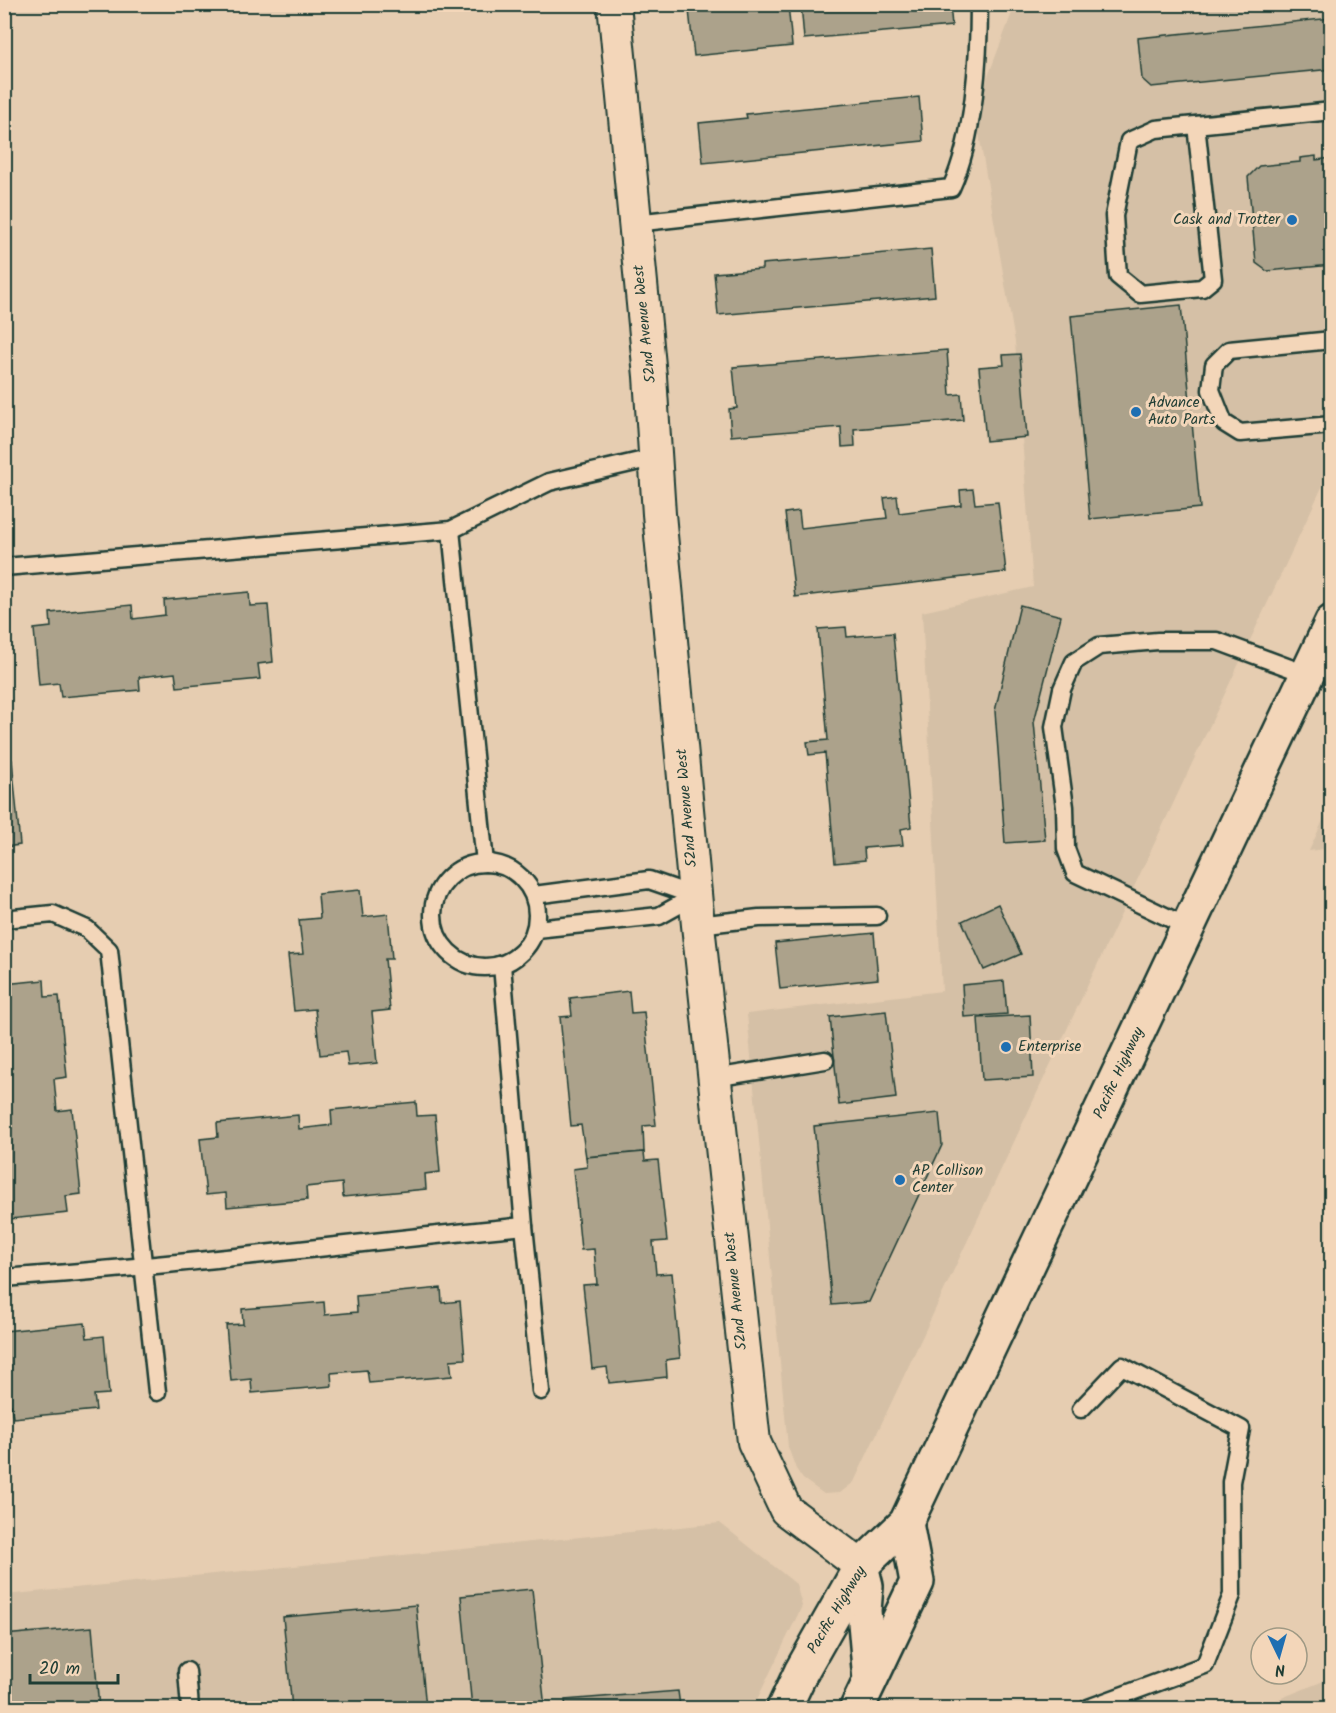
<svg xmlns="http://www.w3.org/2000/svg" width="1336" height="1713" viewBox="0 0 1336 1713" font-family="Kalam,sans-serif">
  <rect width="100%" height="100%" fill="#e6cdb1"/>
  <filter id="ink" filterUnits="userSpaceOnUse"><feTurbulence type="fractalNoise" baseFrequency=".0167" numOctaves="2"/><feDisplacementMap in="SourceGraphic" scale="12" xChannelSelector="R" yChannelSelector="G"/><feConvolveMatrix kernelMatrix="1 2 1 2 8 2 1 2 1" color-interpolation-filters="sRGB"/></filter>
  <g filter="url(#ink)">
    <g fill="#d5c0a6">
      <polygon points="1015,5 1331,5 1331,468 854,1482 840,1493 824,1494 803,1479 796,1469 788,1447 747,1014 942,991 922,612 1033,587 1015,342 975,111"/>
      <polygon points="1331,803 1331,848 1309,851"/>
      <polygon points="720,1523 796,1584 802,1606 753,1708 5,1708 5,1595"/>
      <polygon points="1331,1678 1331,1708 1257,1708"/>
    </g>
    <g fill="#aca28b" stroke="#1f3d34" stroke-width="1.5">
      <polygon points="743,4 788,4 792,46 694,56 689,10"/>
      <polygon points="801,4 950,4 952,26 804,39"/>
      <polygon points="1332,18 1332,69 1151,87 1142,79 1138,38"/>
      <polygon points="919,97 923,141 703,163 699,123 747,118 746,114"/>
      <polygon points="1316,156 1316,160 1332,158 1332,265 1267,271 1256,263 1248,177 1259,166 1300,162 1300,158"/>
      <polygon points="931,249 935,296 718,315 714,273 762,269 762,264"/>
      <polygon points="1181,305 1200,508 1090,519 1071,316"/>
      <polygon points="947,350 950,395 961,394 963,420 854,429 855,446 842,447 841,427 731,436 729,409 737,408 733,367"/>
      <polygon points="1020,354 1027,437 986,441 979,367 1004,365 1003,355"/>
      <polygon points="973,489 975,504 998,502 1006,572 795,597 785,513 799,511 801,528 887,518 884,498 897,496 899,513 961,505 960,490"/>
      <polygon points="249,592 250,606 268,605 273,662 258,664 260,679 177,687 175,673 139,677 140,690 61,697 59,683 39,685 34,629 51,627 50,613 132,605 133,619 165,615 164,600"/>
      <polygon points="1020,605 1061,616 1034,722 1045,840 1005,843 995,711"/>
      <polygon points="846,627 847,637 893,633 911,827 901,829 903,845 864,848 865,860 835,863 825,753 809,755 807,742 828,740 818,629"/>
      <polygon points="12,760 20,845 5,847 7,864 4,864 4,761"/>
      <polygon points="360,890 363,917 388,914 392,959 385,959 390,1010 372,1012 377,1063 348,1066 346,1052 320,1055 315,1009 294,1011 288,955 303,954 299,920 320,918 318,894"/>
      <polygon points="998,904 1021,954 984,970 962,921"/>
      <polygon points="874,933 878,979 780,989 775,943"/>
      <polygon points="44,980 45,997 59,996 67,1077 54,1079 57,1111 72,1109 81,1194 66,1196 68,1213 10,1219 9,1204 4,1204 4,984"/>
      <polygon points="1004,981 1007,1014 964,1017 962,985"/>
      <polygon points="629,991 631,1013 644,1012 656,1125 643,1126 644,1152 586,1157 581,1125 571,1126 560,1017 572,1016 570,998"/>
      <polygon points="886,1011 896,1098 839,1105 830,1017"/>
      <polygon points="1030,1015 1033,1077 982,1080 978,1018"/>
      <polygon points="416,1102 417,1116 435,1115 440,1172 425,1174 426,1189 343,1197 342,1183 306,1187 307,1200 227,1207 226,1193 206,1195 200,1139 218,1137 217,1123 298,1115 299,1129 332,1125 331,1110"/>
      <polygon points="939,1113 942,1145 869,1302 832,1305 814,1126"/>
      <polygon points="644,1152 645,1161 658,1160 667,1241 653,1242 656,1274 672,1273 680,1358 666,1360 667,1377 609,1383 607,1367 592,1369 583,1285 597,1284 594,1249 581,1250 573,1169 587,1167 586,1157"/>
      <polygon points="441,1288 442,1303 460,1301 465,1359 450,1360 452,1376 369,1383 367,1370 331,1373 332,1386 252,1393 251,1379 231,1381 226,1325 243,1324 242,1309 324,1302 325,1315 357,1312 356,1296"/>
      <polygon points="85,1323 87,1338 104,1336 109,1394 94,1395 96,1410 13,1418 11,1405 4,1405 4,1331"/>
      <polygon points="532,1589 545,1708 472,1708 461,1596"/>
      <polygon points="416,1605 426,1708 292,1708 283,1617"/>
      <polygon points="92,1627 99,1708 4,1708 4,1635"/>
      <polygon points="678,1691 680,1706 692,1705 693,1708 566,1708 565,1700"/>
    </g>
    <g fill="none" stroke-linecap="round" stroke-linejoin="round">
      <g stroke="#1f3d34" stroke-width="21">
        <g id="service">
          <polyline points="1196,125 1213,279 1202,288 1140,294 1118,276 1114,216 1129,141 1156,129 1332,111"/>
          <path d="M635,223l316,-35c23,-49 28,-129 28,-184"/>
          <polyline points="1332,340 1229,350 1214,365 1211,390 1224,423 1240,433 1332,425"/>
          <polyline points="451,530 485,863"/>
          <polyline points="4,567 451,530 549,482 657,457"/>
          <circle cx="485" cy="915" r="52"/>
          <polyline points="534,895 649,880 695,896"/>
          <polyline points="4,919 53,914 87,929 109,950 157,1392"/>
          <polyline points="698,925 759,918 877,916"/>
          <polyline points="1188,927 1075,873 1066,849 1065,807 1054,727 1062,689 1074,662 1099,646 1158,641 1217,641 1306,674"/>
          <polyline points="536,929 659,916 695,896"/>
          <polyline points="502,965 524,1226 541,1391"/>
          <polyline points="714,1078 825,1060"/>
          <path d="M4,1278c174,-12 346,-35 520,-52"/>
          <polyline points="1081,1409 1122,1366 1241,1429 1231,1482 1232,1595 1205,1665 1088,1708"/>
          <polyline points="187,1671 190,1708"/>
        </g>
      </g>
      <g stroke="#1f3d34" stroke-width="36">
        <polyline id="minor" points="614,4 650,376 659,514 698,925 754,1442 786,1510 861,1566"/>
      </g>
      <g stroke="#1f3d34" stroke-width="38">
        <g id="trunk">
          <polyline points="861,1566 866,1586 864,1611 870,1680"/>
          <polyline points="784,1708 801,1672 861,1566 906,1523 1332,622"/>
          <polyline points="857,1708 917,1582 906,1523"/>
        </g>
      </g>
      <use href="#service" stroke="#f3d6b9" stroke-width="16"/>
      <use href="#minor" stroke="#f3d6b9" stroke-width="32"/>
      <use href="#trunk" stroke="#f3d6b9" stroke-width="33"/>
    </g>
  </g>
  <g fill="#1f6fb2" stroke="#f3d6b9" stroke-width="2">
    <circle cx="1292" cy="220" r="6"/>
    <circle cx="1136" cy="412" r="6"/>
    <circle cx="1006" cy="1047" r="6"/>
    <circle cx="900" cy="1180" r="6"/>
  </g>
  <g text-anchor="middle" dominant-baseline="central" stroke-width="6" stroke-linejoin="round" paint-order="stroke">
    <g font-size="15" fill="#1f3d34" stroke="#f3d6b9" text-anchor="start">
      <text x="1280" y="220" text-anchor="end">Cask and Trotter</text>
      <text x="1148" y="403">Advance<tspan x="1148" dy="17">Auto Parts</tspan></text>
      <text x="1018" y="1047">Enterprise</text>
      <text x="912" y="1171">AP Collison<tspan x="912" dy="17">Center</tspan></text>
    </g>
    <g font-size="15" fill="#1f3d34" stroke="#f3d6b9">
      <text transform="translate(645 324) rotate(-96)">52nd Avenue West</text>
      <text transform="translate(687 808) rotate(-95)">52nd Avenue West</text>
      <text transform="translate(1119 1073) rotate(-65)">Pacific Highway</text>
      <text transform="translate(736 1291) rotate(-96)">52nd Avenue West</text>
      <text transform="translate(837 1610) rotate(-59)">Pacific Highway</text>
    </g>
  </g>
  <rect width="1336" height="1713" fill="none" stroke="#f3d6b9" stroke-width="24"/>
  <rect x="12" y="12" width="1312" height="1689" fill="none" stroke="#1f3d34" stroke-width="2" filter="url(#ink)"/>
  <g transform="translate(1279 1656) rotate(175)"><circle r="28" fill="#f3d6b9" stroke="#9e9984" stroke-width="1.5"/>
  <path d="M0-4.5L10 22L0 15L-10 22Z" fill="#1f6fb2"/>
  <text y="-9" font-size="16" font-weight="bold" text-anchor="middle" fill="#1f3d34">N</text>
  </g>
  <path d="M30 1674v9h88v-9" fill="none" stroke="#1f3d34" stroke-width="3"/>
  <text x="39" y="1674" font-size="18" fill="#1f3d34" stroke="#f3d6b9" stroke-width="4.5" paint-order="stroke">20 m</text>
</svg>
